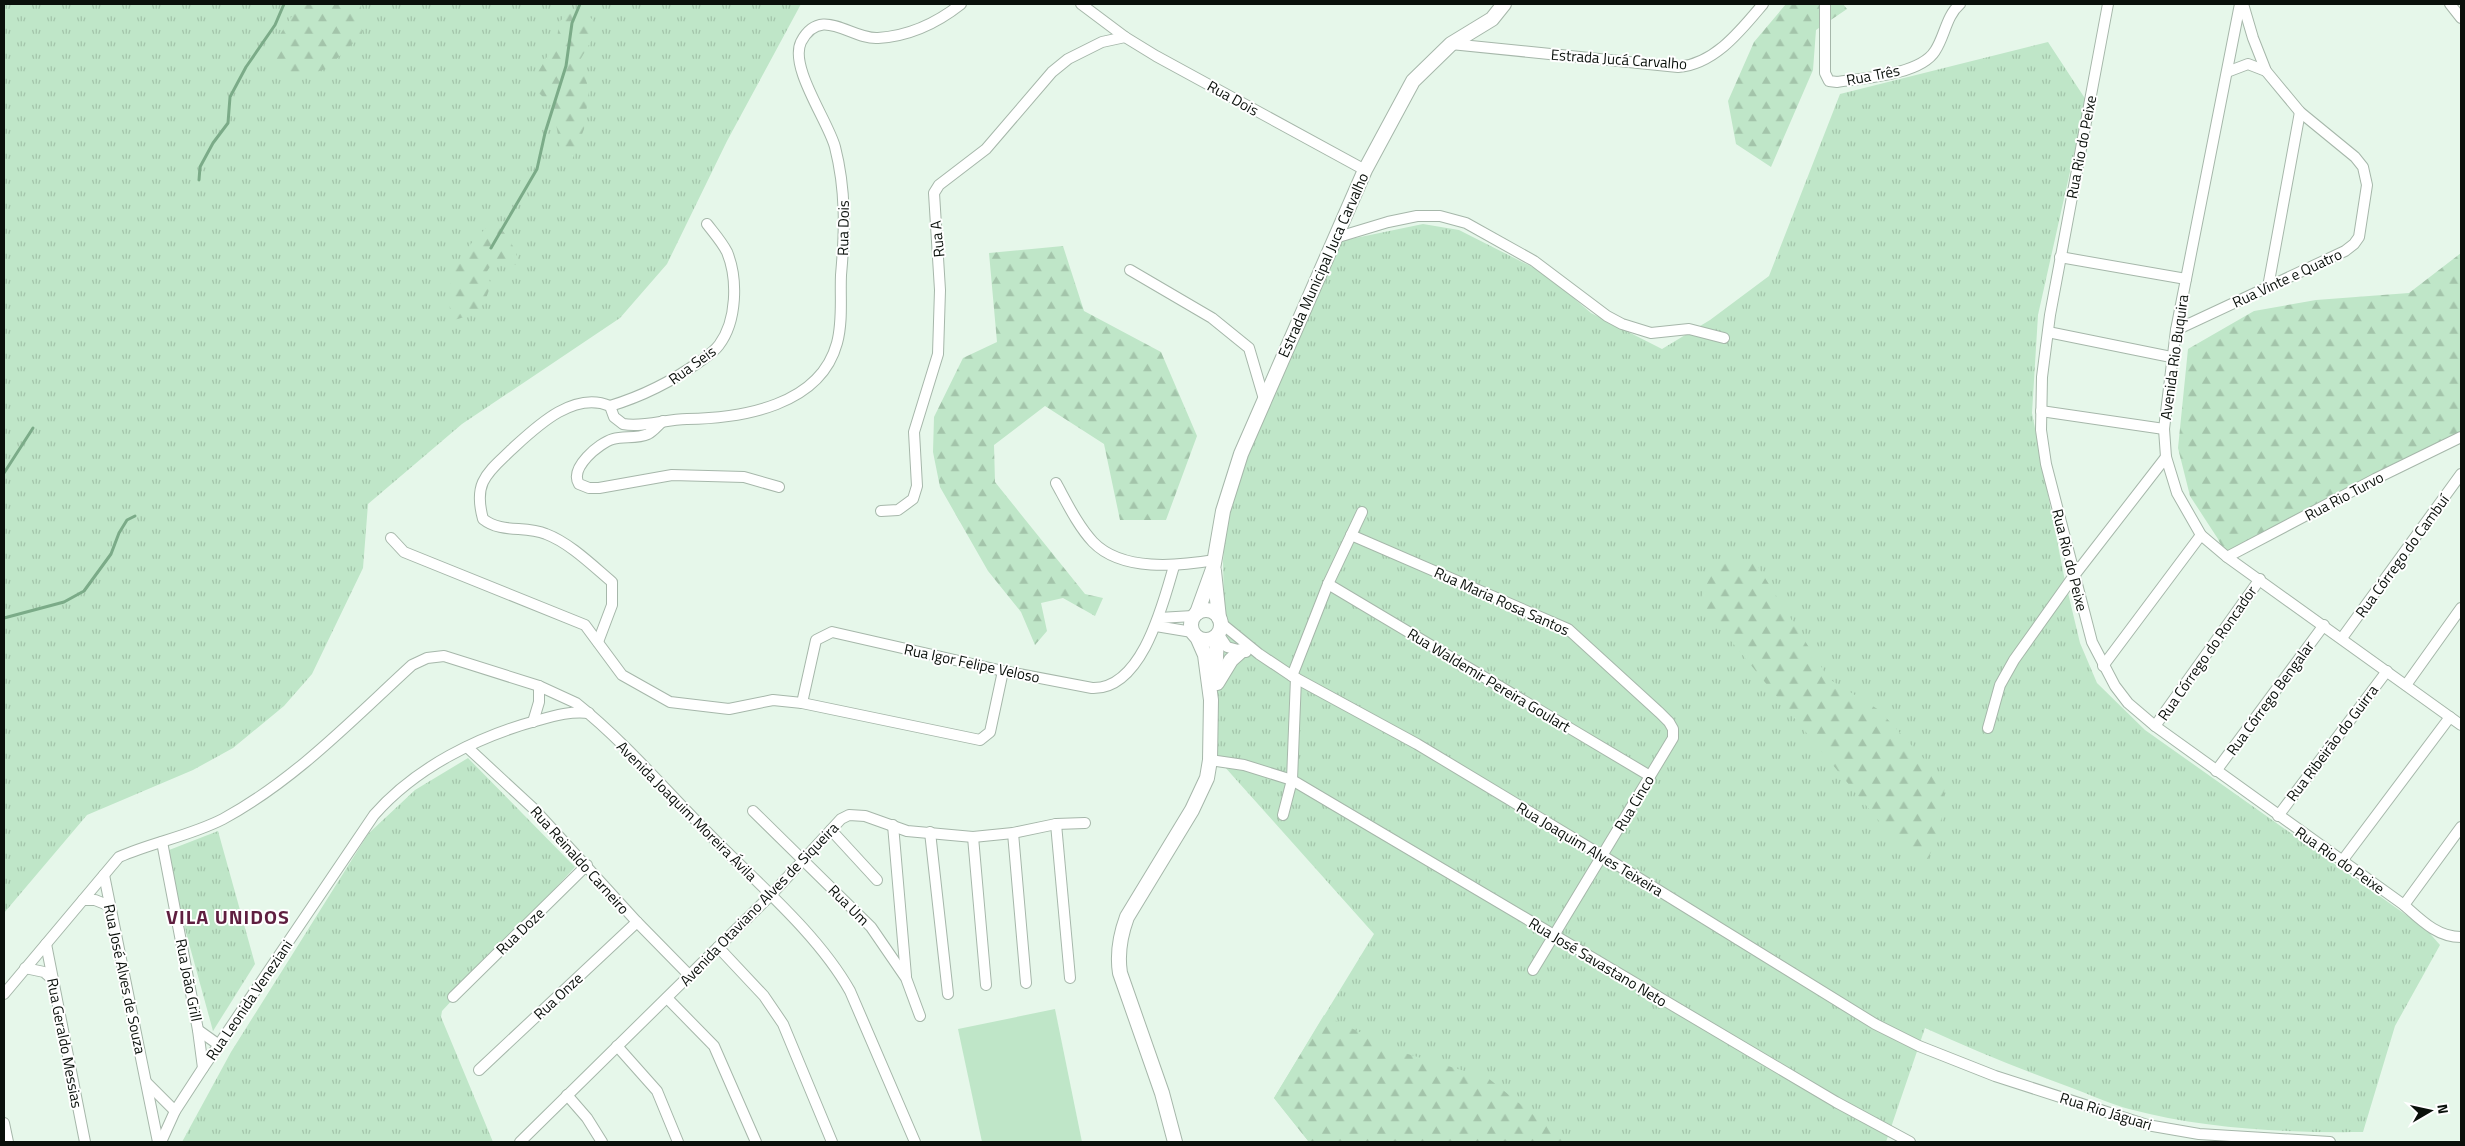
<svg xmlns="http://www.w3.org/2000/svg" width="2465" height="1146" viewBox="0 0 2465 1146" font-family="'Titillium Web',sans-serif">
  <defs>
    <pattern id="grass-tufts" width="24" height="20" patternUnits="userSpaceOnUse" patternTransform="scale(1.25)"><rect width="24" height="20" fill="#bfe6c8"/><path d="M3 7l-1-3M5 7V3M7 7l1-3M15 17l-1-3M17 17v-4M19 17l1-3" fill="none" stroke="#a3c4aa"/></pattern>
    <pattern id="forest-firs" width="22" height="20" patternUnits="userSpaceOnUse" patternTransform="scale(1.25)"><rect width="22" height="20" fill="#bfe6c8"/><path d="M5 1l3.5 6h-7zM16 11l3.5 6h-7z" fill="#a3c4aa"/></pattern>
  </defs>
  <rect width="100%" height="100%" fill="#e6f7ea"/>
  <g fill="url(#grass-tufts)">
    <polygon points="4,4 801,4 727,141 667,264 620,318 462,424 368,504 363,568 312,674 284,706 233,748 193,770 87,815 4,913"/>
    <path d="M2048,42l38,58 -48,215 -6,98 32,163 16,67 17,40 48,47 281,199 14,16 -45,81 -32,106c-78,1 -158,-3 -234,-23 -19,-5 -38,-14 -57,-21 -50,-18 -99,-38 -147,-60l-39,114h-577l-35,-44 100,-164 -159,-178v-73l9,-75 -1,-47 4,-50 18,-55 96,-215 82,-17 36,6 87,44 45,39 71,36 48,-29 59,-44 71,-182z"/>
    <polygon points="468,758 575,867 442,1011 441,1017 493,1142 182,1142 231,1052 368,834 415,790"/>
    <polygon points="218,831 255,964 213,1031 164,852"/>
  </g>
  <g fill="url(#forest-firs)">
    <polygon points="300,4 361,4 362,35 326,69 292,80 274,68 271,56 277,39"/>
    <polygon points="1786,4 1843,4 1847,9 1816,30 1813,70 1771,167 1736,144 1728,101 1754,42"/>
    <polygon points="569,13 585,13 600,26 580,60 589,90 584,129 572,160 562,157 553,107 538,92 535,77 557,40 559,22"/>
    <path d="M492,222c14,8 25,28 27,43l-26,-3 -7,11 5,11c-9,28 -12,29 -40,37 -6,-51 7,-65 41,-99z"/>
    <polygon points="1063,246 1084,311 1161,352 1197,436 1166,520 1120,520 1104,444 1045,406 994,445 995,482 1085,594 1103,598 1095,616 1063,598 1041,603 1047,631 1035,645 1021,612 988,571 940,487 933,452 934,417 963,358 997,342 989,253"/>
    <polygon points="2461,253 2461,437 2227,557 2218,539 2190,496 2178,448 2188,349 2254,311 2316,300 2409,293"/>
    <polygon points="1753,559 1829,679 1879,710 1945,782 1941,827 1926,864 1883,826 1699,602 1715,564"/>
    <polygon points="1324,1015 1401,1052 1488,1078 1567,1142 1309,1142 1274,1098"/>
  </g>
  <polygon fill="#bfe6c8" points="1055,1009 1082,1142 982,1142 958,1029"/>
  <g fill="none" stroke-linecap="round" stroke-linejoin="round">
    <g stroke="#7bab88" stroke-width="3">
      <polyline points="199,180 200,167 213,143 228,123 230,97 246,67 275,25 284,4"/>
      <polyline points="491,248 537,169 545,133 566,66 572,23 580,4"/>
      <polyline points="4,473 33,428"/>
      <polyline points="4,618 64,602 84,591 111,554 119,533 127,520 135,516"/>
    </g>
    <g stroke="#a6b7aa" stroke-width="12">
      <g id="street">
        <polyline points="1081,4 1125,37 1156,56 1365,170"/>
        <path d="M1825,4v69l4,8 8,1c26,-4 83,-7 98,-31 10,-15 11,-35 25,-47"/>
        <path d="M2108,4l-58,311 -8,62 -1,53 5,34 46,178 23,44 13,17 27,23 249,179c17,15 33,32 57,32"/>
        <polyline points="2240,4 2176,330 2164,429 2166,457 2177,493 2201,535 2227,557 2461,725"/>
        <polyline points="2450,4 2461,18"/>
        <path d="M1451,44l227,23c37,-3 63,-37 85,-63"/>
        <polyline points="2227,72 2248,64 2266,71"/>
        <path d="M707,224c7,9 15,18 20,28 11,27 10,69 -8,93 -5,7 -13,12 -20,17 -28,20 -56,34 -89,44l4,11 9,7c20,4 43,-5 64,-5 55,-1 133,-13 150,-76 6,-22 3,-46 4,-68 4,-44 5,-85 -6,-128 -7,-26 -46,-80 -34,-105 20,-38 50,-2 77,-4 32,-2 59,-15 83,-34"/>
        <polyline points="1335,238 1388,222 1417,216 1440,216 1466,223 1534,261 1607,316 1622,324 1651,333 1689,329 1724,338"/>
        <polyline points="2060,257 2186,279"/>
        <polyline points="1130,270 1212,318 1249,348 1264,399"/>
        <polyline points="2268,287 2300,112"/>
        <polyline points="2176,330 2345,251 2354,244 2359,237 2367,185 2363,167 2355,157 2300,112 2266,71 2253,38 2243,4"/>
        <polyline points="2048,332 2171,357"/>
        <polyline points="2041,411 2164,429"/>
        <path d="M663,421c-5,4 -9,10 -15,13 -11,5 -24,2 -35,5 -14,4 -44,29 -34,45l10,4h10l73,-13 72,2 35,10"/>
        <path d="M1056,483c11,20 22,43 37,59 29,30 85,24 122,18"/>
        <polyline points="881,511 898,510 913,499 917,486 914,432 938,354 940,290 934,193 939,185 986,149 1052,72 1068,59 1102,42 1125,37"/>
        <polyline points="1351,535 1568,629 1660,713 1669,722 1673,729 1673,738 1533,970"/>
        <polyline points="391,538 404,552 585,625 622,675 670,702 729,709 773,700 802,703 980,740 990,732 1003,671"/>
        <polyline points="2227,557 2375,479 2461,437"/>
        <polyline points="1328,584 1650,776"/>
        <polyline points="1159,618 1193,616"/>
        <polyline points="1221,623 1259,654 1292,676 1417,744 1603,856 1875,1024 1919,1046 1995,1076 2147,1125 2199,1134 2330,1142"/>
        <polyline points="1156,626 1192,632"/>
        <polyline points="1219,635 1227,647 1246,652"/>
        <polyline points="2342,638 2461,474"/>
        <path d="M598,642l14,-37v-23c-19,-16 -42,-39 -66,-48 -21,-9 -44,0 -63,-15 -3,-11 -5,-26 0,-37 6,-13 18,-22 28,-32 24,-22 62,-60 99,-44"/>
        <polyline points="2103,666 2201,535"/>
        <polyline points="1292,676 1328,584 1362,512"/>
        <polyline points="2406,685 2461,608"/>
        <path d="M802,703l14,-63 16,-8 171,39 89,17c50,2 71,-84 82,-122"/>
        <polyline points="533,722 539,702 539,686"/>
        <polyline points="2155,726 2260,579"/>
        <polyline points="1988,728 2000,685 2014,660 2073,577 2166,457"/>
        <polyline points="467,747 535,810 637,922 690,976"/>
        <polyline points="1210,760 1244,765 1292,780 1836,1102 1910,1142"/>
        <polyline points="2216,771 2324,625"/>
        <polyline points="753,811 871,927 906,978 920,1016"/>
        <polyline points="1283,815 1292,780 1296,678"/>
        <polyline points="2278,816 2387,671"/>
        <polyline points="1056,824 1070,978"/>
        <polyline points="893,825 906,976"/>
        <polyline points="831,830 877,880"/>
        <polyline points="930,832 948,994"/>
        <polyline points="1013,833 1026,983"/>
        <polyline points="973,837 986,985"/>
        <polyline points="162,842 198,1030 203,1068"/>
        <polyline points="2342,861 2450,717"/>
        <polyline points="104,875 158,1142"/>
        <polyline points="83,900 95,900 110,906"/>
        <polyline points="2404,905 2461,827"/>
        <polyline points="46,944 85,1142"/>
        <polyline points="718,947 764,996 783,1024 832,1142"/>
        <polyline points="25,968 44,972 52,979"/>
        <path d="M4,994l115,-137c34,-15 71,-21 104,-38 72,-39 130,-100 189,-154l15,-7 17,-2 95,30 37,17c49,39 91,89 135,133 46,47 107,98 139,155l65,151"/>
        <polyline points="453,997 587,865"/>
        <polyline points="667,998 714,1046 756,1142"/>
        <polyline points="198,1030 219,1045"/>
        <polyline points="617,1046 657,1091 678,1142"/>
        <polyline points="479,1070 637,922"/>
        <polyline points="147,1083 175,1111"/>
        <polyline points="567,1095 587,1118 602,1142"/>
        <polyline points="4,1123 8,1142"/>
        <path d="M161,1142l14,-31 28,-43 171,-253c42,-48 105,-79 165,-95 17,-5 33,-9 50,-7"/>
        <polyline points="520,1142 770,896 841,819 849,815 865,816 907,831 973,837 1013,833 1056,824 1085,823"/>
      </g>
    </g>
    <g stroke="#a6b7aa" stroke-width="16">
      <g id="secondary">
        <polyline points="1214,571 1219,618"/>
        <circle cx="1206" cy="625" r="15"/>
        <polyline points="1197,613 1213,569 1223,511 1241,454 1365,170 1413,81 1451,44 1492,19 1504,4"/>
        <polyline points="1215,679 1217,636"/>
        <polyline points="1217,683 1231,660 1241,651"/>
        <path d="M1175,1142l-13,-49 -42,-120c-3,-19 0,-37 7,-56l65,-107 15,-32 3,-18 1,-60 -6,-45 -7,-16"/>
      </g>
    </g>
    <use href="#street" stroke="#fff" stroke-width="10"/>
    <use href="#secondary" stroke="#fff" stroke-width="14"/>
  </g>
  <g text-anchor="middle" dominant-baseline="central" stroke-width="4" stroke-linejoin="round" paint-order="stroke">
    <g font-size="15" fill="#0a100b" stroke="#fff">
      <text transform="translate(1619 59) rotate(4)">Estrada Jucá Carvalho</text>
      <text transform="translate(1873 75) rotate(-11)">Rua Três</text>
      <text transform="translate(1233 98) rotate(29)">Rua Dois</text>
      <text transform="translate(2081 147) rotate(-79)">Rua Rio do Peixe</text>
      <text transform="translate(843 228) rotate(-89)">Rua Dois</text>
      <text transform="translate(937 239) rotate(-96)">Rua A</text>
      <text transform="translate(1323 265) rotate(-66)">Estrada Municipal Juca Carvalho</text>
      <text transform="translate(2287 278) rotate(-25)">Rua Vinte e Quatro</text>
      <text transform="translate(2174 357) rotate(-82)">Avenida Rio Buquira</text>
      <text transform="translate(692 365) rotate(-36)">Rua Seis</text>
      <text transform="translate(2344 496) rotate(-28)">Rua Rio Turvo</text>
      <text transform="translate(2402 556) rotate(-54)">Rua Córrego do Cambuí</text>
      <text transform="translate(2070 560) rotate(76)">Rua Rio do Peixe</text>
      <text transform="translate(1502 601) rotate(24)">Rua Maria Rosa Santos</text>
      <text transform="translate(2207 653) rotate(-55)">Rua Córrego do Roncador</text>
      <text transform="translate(972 663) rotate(12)">Rua Igor Felipe Veloso</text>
      <text transform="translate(1489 680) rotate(31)">Rua Waldemir Pereira Goulart</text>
      <text transform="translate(2270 698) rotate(-54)">Rua Córrego Bengalar</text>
      <text transform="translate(2332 743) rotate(-53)">Rua Ribeirão do Guirra</text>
      <text transform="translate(1634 803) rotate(-59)">Rua Cinco</text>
      <text transform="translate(687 811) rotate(45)">Avenida Joaquim Moreira Ávila</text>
      <text transform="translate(1590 849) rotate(31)">Rua Joaquim Alves Teixeira</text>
      <text transform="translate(580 860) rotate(48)">Rua Reinaldo Carneiro</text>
      <text transform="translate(2340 860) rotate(35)">Rua Rio do Peixe</text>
      <text transform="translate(759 904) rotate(-46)">Avenida Otaviano Alves de Siqueira</text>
      <text transform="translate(849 905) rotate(45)">Rua Um</text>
      <text transform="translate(520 931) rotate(-44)">Rua Doze</text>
      <text transform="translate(1598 962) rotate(31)">Rua José Savastano Neto</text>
      <text transform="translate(125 979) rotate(78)">Rua José Alves de Souza</text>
      <text transform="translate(189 980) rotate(79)">Rua João Grill</text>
      <text transform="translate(558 996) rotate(-43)">Rua Onze</text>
      <text transform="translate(249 1000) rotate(-56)">Rua Leonida Veneziani</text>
      <text transform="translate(65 1043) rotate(79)">Rua Geraldo Messias</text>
      <text transform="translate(2106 1111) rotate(17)">Rua Rio Jáguari</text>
    </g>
    <g font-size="20" font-weight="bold" letter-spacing="1" fill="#5f1f40" stroke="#fff">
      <text x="228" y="916">VILA UNIDOS</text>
    </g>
  </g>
  <rect width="2465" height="1146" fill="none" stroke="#0a100b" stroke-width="10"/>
  <g transform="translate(2430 1111) rotate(81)" stroke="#ffffff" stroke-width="4" paint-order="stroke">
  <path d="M0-4L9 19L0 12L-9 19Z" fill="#0a100b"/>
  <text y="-8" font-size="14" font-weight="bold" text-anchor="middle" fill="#0a100b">N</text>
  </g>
</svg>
